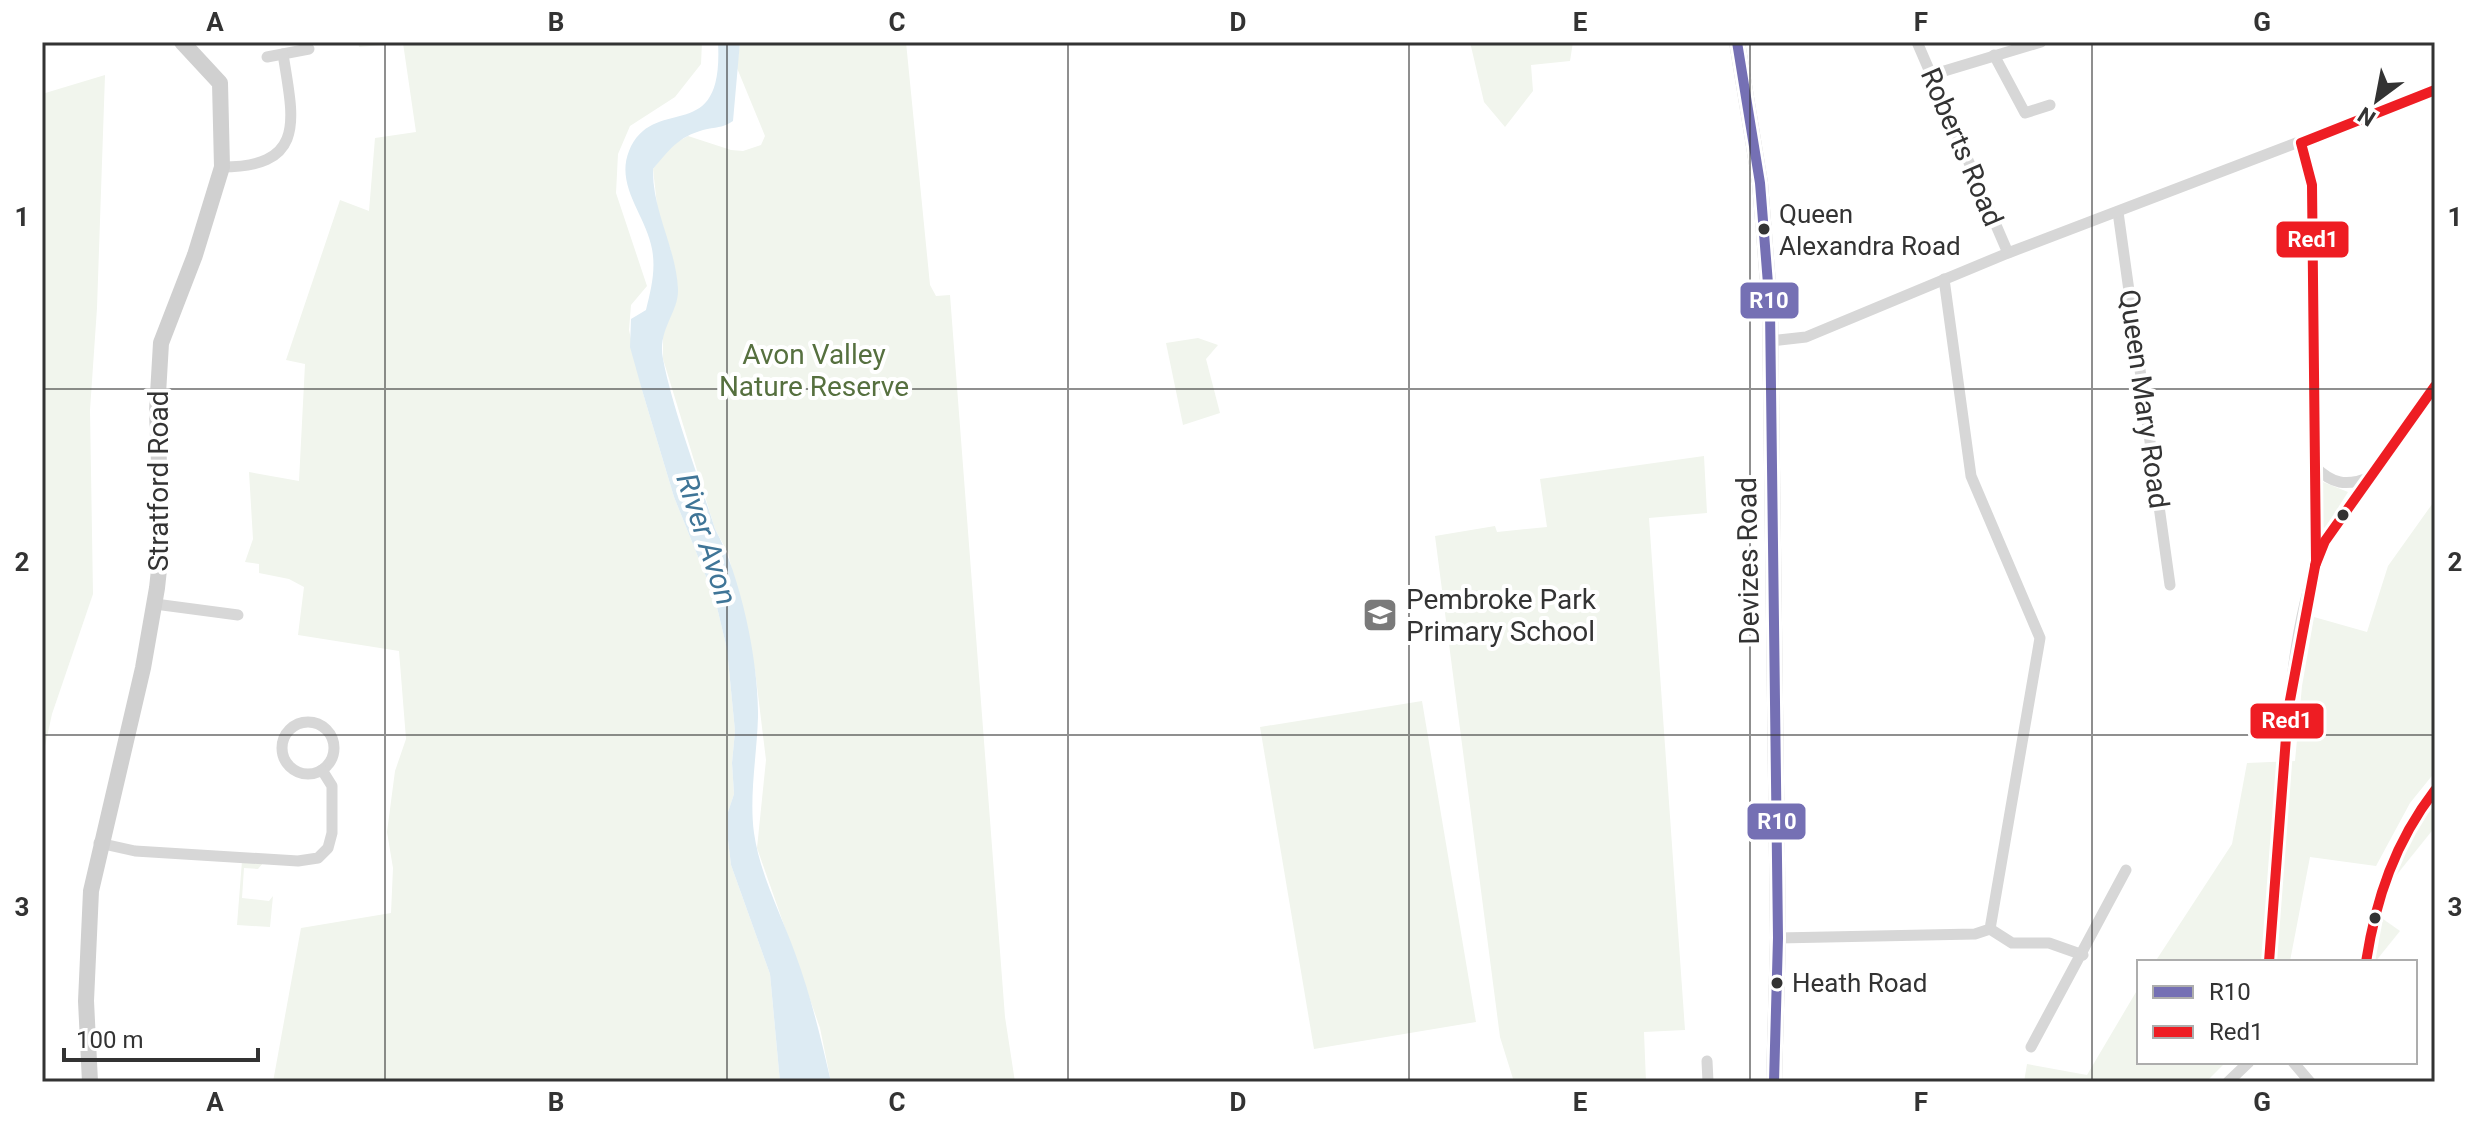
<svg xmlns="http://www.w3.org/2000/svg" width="2477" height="1124" viewBox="0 0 2477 1124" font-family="Roboto,sans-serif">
  <rect width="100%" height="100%" fill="#fff"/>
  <g fill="#f1f5ed">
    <polygon points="358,42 702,42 701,64 675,97 630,126 618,154 616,193 647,286 631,305 629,330 642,390 674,497 715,599 727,649 735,731 732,763 734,794 728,812 728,840 731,865 770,974 780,1082 273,1082 301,928 391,913 393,868 387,832 395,771 406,739 399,651 298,635 304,587 289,579 259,573 259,564 245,562 253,539 249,472 299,481 305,364 286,360 340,200 369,211 375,138 416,132 403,43 359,47"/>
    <polygon points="740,42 906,42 930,285 936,296 950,295 1005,1017 1015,1082 831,1082 820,1028 757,848 766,760 755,670 728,553 715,529 663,359 663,327 671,314 671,251 658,214 653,169 670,146 688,136 731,150 743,151 761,145 765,136 737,68"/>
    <polygon points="1470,42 1573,42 1570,61 1531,65 1533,91 1505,127 1484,102"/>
    <polygon points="105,75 97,308 90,410 93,594 52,714 42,760 42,94"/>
    <polygon points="1198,338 1218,345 1206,359 1220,413 1183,425 1166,343"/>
    <polygon points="1704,456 1707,513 1649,518 1685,1030 1644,1032 1646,1082 1514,1082 1500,1037 1435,536 1495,526 1497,532 1547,527 1540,479"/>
    <polygon points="2323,482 2348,492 2325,528 2322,527"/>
    <polygon points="2435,500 2435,772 2410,803 2376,866 2310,857 2290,961 2293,962 2155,962 2232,844 2247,763 2295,761 2302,686 2314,617 2367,632 2388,566"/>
    <polygon points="1422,701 1476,1022 1314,1049 1260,727"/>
    <polygon points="2435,803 2435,827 2386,888 2404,848"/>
    <polygon points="242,861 263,863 258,869 244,868 242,898 269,901 273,896 270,927 237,925"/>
    <polygon points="2383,919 2400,931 2375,962"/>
    <polygon points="2139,987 2139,1062 2226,1062 2206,1082 2024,1082 2027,1064 2087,1075"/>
  </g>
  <path fill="#ddebf3" d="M718,42h22l-7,79c-10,7 -18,6 -30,9 -25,7 -34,20 -50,39 -1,42 23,78 25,120 1,24 -21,40 -15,70 10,52 36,118 52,170 26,47 44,134 43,188 -1,37 -9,79 -4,116 6,42 27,81 41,120 16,43 26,86 36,129h-51l-10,-108 -39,-109 -3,-25v-28l6,-18 -2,-31 3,-32 -8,-82 -12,-50 -41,-102 -32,-107 -12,-43 1,-28 15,-9c5,-20 10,-40 6,-61 -6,-34 -37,-63 -23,-98 25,-60 95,-1 89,-109z"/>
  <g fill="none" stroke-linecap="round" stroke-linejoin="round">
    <g stroke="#d7d7d7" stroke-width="11">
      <polyline points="1917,42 2008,253"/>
      <polyline points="1994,55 2025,113 2050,105"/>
      <polyline points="267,57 309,49"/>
      <polyline points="1931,75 2041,42"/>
      <polyline points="2301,143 2312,185 2316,553"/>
      <path d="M222,167c86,0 71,-49 61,-113"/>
      <polyline points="2118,212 2170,585"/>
      <polyline points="1770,341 1806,337 2008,253 2435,90"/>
      <path d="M2314,466c18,18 32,21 56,11"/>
      <polyline points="155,604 238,615"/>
      <circle cx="308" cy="748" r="26"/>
      <polyline points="99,843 135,851 298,861 318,858 328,848 332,833 332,786 322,770"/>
      <polyline points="1990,929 2012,943 2049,943 2083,955"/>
      <polyline points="1778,938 1975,934 1990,929 2040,638 1971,476 1944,279"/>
      <path d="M2269,962c4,-65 9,-130 15,-194 6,-76 11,-156 41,-227l110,-155"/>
      <path d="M2366,962c9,-65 26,-120 69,-172"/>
      <polyline points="2031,1047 2126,870"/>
      <polyline points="1707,1061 1708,1082"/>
      <polyline points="2293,1062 2310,1082"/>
      <polyline points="2228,1082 2249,1062"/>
    </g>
    <polyline stroke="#d0d0d0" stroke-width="16" points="90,1082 86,1001 91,891 143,668 157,588 162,542 157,411 161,343 195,255 222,167 220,83 182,42"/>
    <polyline stroke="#cacaca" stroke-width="16" points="1737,42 1760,183 1770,309 1778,938 1774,1082"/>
    <g stroke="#fff" stroke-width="16">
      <polyline id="bus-1" points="1737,42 1760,183 1770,309 1778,938 1774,1082"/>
    </g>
    <g stroke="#fff" stroke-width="16">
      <g id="bus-2">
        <polyline points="2315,566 2325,541 2435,386"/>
        <polyline points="2269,962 2288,711 2316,561 2312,185 2301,143 2435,90"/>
        <path d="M2366,962c10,-64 29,-120 69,-172"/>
      </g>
    </g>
    <use href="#bus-1" stroke="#7570b4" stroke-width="10"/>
    <use href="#bus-2" stroke="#ee1d23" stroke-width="10"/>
  </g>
  <path fill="none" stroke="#333" stroke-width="2" stroke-opacity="0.55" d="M385,42v1040M727,42v1040M1068,42v1040M1409,42v1040M1750,42v1040M2092,42v1040M42,389h2393M42,735h2393"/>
  <defs>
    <g id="school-square" transform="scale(1.8)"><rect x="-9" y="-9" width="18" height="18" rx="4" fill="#7a7a7a" stroke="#fff"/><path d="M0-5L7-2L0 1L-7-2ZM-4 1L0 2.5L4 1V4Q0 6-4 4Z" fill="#fff"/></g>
  </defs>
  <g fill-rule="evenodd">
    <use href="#school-square" x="1380" y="615"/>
  </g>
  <g fill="#333" stroke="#fff" stroke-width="3">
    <circle cx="1764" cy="229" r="7"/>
    <circle cx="2343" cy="515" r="7"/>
    <circle cx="2375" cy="918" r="7"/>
    <circle cx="1777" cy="983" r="7"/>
  </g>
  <g text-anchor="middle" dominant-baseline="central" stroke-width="8" stroke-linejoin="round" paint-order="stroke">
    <g font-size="26" fill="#333" stroke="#fff" text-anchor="start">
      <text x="1779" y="214">Queen<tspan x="1779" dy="32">Alexandra Road</tspan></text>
      <text x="1792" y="983">Heath Road</text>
    </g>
    <g font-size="28" fill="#333" stroke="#fff">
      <text transform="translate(1962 147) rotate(67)">Roberts Road</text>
      <text transform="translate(2144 399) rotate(82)">Queen Mary Road</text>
      <text transform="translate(158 481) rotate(-90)">Stratford Road</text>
      <text transform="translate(1748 561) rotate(-91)">Devizes Road</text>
    </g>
    <g font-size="28" fill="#56703f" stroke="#fff">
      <text x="814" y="354">Avon Valley<tspan x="814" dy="32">Nature Reserve</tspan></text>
    </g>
    <g font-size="28" fill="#333" stroke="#fff" text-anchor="start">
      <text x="1406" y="599">Pembroke Park<tspan x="1406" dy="32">Primary School</tspan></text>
    </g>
    <g font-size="30" font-style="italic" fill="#3f7597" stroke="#fff">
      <text transform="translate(707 539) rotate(72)">River Avon</text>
    </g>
  </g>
  <g stroke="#fff" stroke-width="3">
    <rect x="2275" y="220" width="75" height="39" rx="8" fill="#ee1d23"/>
    <rect x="1739" y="281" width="61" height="39" rx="8" fill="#7570b4"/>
    <rect x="2249" y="702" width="76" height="38" rx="8" fill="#ee1d23"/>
    <rect x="1746" y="802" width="61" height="39" rx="8" fill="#7570b4"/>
  </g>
  <g font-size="22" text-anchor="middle" font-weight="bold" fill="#fff">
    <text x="2313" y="247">Red1</text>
    <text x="1769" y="308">R10</text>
    <text x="2287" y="728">Red1</text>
    <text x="1777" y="829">R10</text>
  </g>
  <rect width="2477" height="1124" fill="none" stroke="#ffffff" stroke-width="88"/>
  <rect x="2137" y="960" width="280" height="104" fill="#ffffff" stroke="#adadad" stroke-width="2"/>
  <rect x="2153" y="986" width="40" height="12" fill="#7570b4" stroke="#adadad" stroke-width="2"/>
  <text x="2209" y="1000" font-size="24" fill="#333333">R10</text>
  <rect x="2153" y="1026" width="40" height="12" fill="#ee1d23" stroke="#adadad" stroke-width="2"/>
  <text x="2209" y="1040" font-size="24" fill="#333333">Red1</text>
  <g transform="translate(2377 100) rotate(212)" stroke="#ffffff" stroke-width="6" paint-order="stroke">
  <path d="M0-6L14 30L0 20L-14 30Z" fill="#333333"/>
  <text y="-12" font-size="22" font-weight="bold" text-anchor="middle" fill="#333333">N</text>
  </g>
  <path d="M64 1048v12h194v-12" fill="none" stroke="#333333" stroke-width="4"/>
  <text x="76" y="1048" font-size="24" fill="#333333" stroke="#ffffff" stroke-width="6" paint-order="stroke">100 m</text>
  <rect x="44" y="44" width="2389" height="1036" fill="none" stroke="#333" stroke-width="3"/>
  <g font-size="26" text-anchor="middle" font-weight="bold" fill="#333">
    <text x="215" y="31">A</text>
    <text x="556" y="31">B</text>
    <text x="897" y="31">C</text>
    <text x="1238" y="31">D</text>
    <text x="1580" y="31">E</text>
    <text x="1921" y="31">F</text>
    <text x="2262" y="31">G</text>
    <text x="22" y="226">1</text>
    <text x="2455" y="226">1</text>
    <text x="22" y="571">2</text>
    <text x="2455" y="571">2</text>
    <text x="22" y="916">3</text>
    <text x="2455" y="916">3</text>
    <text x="215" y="1111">A</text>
    <text x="556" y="1111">B</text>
    <text x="897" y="1111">C</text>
    <text x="1238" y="1111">D</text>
    <text x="1580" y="1111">E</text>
    <text x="1921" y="1111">F</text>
    <text x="2262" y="1111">G</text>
  </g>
</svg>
